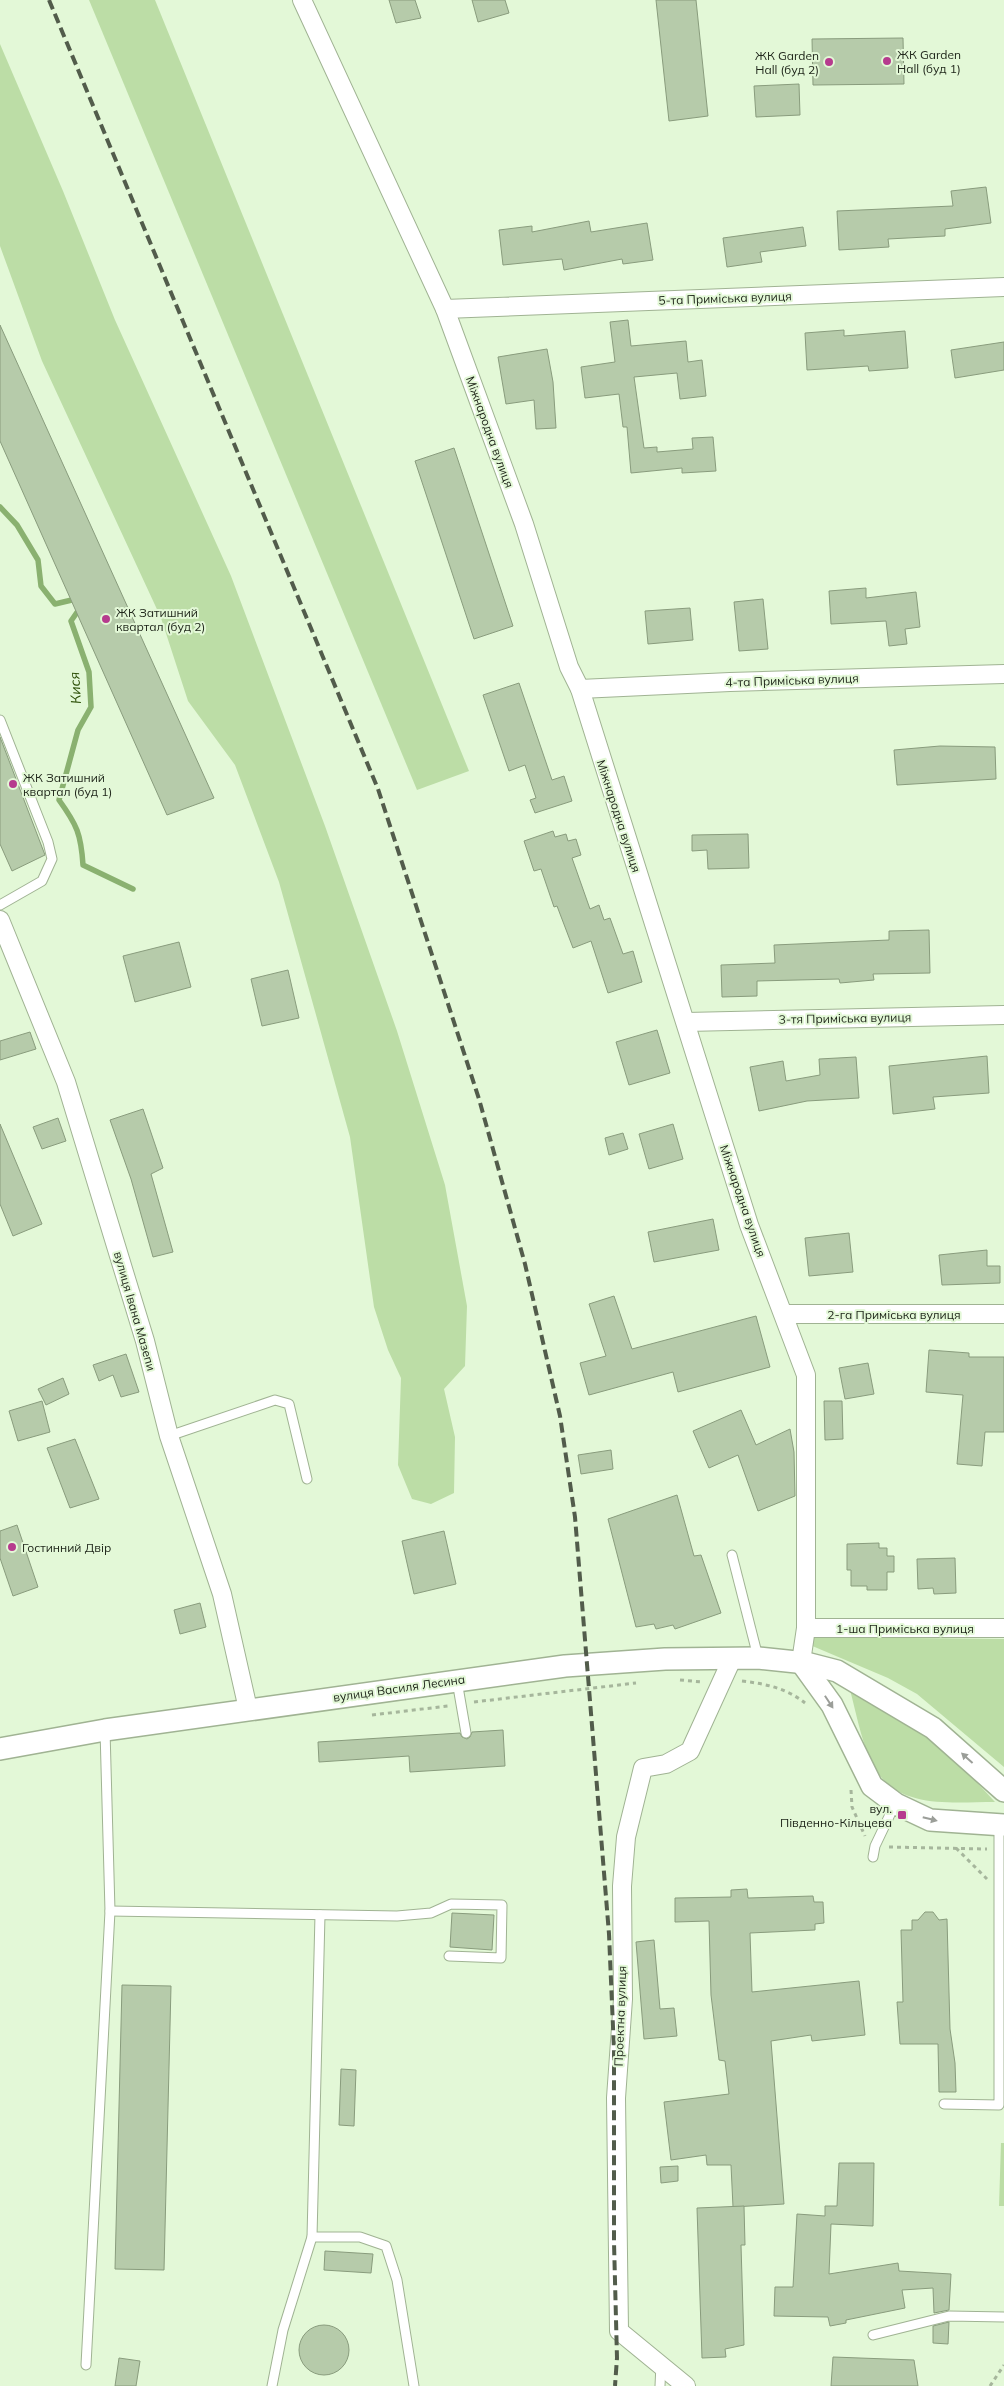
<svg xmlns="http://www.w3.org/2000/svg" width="1004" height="2386" viewBox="0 0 1004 2386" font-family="Mulish,sans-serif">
  <rect width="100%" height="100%" fill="#e3f8d7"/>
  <g fill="#bcdda6">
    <polygon points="89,0 155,0 469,771 417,790"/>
    <polygon points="0,44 63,191 115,320 231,576 325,826 397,1031 445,1185 467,1306 465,1366 444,1389 455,1437 454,1493 431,1504 412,1499 398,1465 401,1378 388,1350 374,1307 350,1137 279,882 235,765 188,701 161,618 42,361 0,246"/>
    <polygon points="812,1637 1004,1639 1004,1767 917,1694 888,1678 810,1645"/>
    <path d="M850,1690l69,40 41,34 35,38c-48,0 -105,9 -126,-46 -9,-21 -13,-44 -19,-66z"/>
    <polygon points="1001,2143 1004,2143 1004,2206 999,2206"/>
  </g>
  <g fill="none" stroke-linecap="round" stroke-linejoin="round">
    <g stroke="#8ab170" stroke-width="5.5">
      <polyline points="0,507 17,525 38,560 41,586 55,604 76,599"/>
      <path d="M80,608l-9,13 18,51 2,35 -13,23 -19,70c18,25 22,34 24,65l50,24"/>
    </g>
  </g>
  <g fill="#b6cbaa" stroke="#899c7d">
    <polygon points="389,0 415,0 421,18 396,23"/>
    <polygon points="472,0 505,0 509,13 478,22"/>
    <polygon points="656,0 696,0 708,116 669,121"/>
    <polygon points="903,38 904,84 813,85 812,39"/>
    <polygon points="799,84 800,115 756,117 754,86"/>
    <polygon points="986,187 991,223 945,229 945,236 888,239 889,247 839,250 837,211 953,206 951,191"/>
    <polygon points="589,221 591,232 647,223 653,260 623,264 622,259 564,270 562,259 503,265 499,230 532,226 532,232"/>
    <polygon points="803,227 806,246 760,252 762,262 727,267 723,238"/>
    <polygon points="628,320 631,346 686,341 688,362 702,360 706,396 680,399 677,373 634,377 644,448 657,447 657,452 693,449 692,438 713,437 716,471 682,473 682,468 631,473 627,427 623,427 619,394 585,398 581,367 615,362 610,322"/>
    <polygon points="0,325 214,798 167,815 0,441"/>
    <polygon points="844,330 844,336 905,331 908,368 869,371 868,366 807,370 805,333"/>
    <polygon points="1004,342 1004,370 955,378 951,350"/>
    <polygon points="547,349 553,382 556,428 536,429 534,400 506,404 498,357"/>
    <polygon points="454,448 513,626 474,639 415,461"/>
    <polygon points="866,588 866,598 916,592 920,627 905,629 907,644 889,646 886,621 831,624 829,591"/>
    <polygon points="763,599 768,649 739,651 734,602"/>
    <polygon points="690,608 693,640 648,644 645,611"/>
    <polygon points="519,683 552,780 564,776 572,801 535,813 530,800 536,798 525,765 509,771 483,695"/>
    <polygon points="0,737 45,855 12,871 0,844"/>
    <polygon points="940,746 995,747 996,779 897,785 894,750"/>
    <polygon points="553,831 555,837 566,834 568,841 576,839 581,855 572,858 590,909 599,905 604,920 610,918 623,954 633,951 642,982 608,993 591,941 573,948 557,906 554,907 541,869 534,871 524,841"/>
    <polygon points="748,834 749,868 708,869 707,850 692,851 692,835"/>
    <polygon points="929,930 930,973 873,974 874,980 840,983 839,979 757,981 757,996 722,997 721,965 775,963 774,945 889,940 889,931"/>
    <polygon points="179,942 191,987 135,1002 123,956"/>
    <polygon points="288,970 299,1018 262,1026 251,979"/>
    <polygon points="657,1030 670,1073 629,1085 616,1042"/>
    <polygon points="30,1032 36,1049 0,1060 0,1041"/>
    <polygon points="987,1056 989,1093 933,1097 935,1109 893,1114 889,1066"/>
    <polygon points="856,1057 859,1098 807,1101 759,1111 750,1067 783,1061 786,1081 820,1075 819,1059"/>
    <polygon points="143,1109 163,1168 151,1174 173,1252 153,1257 131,1179 110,1120"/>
    <polygon points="58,1118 66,1141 42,1149 33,1127"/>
    <polygon points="0,1124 42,1224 13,1236 0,1204"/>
    <polygon points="673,1124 683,1159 649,1169 639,1134"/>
    <polygon points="623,1133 628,1149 609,1155 605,1138"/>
    <polygon points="713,1219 719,1250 654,1262 648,1232"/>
    <polygon points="849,1233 853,1272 809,1276 805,1238"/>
    <polygon points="987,1250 987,1266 1000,1266 1000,1283 942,1285 939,1255"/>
    <polygon points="614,1296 632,1349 756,1316 770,1367 678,1392 673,1372 589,1395 580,1363 606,1356 589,1304"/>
    <polygon points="929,1350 969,1353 969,1357 1004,1357 1004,1432 985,1432 982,1466 957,1464 963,1395 926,1392"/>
    <polygon points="126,1354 139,1392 121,1397 113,1375 99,1381 93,1365"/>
    <polygon points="868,1363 874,1394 845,1399 839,1368"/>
    <polygon points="63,1378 69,1394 46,1405 38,1389"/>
    <polygon points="42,1401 50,1432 18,1441 9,1411"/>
    <polygon points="824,1401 842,1401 843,1439 825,1440"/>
    <polygon points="741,1410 756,1445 790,1429 794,1452 795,1496 758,1511 738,1455 709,1468 693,1431"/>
    <polygon points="75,1439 99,1499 70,1508 47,1448"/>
    <polygon points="611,1450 613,1469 581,1474 578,1455"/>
    <polygon points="677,1495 694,1556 701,1555 721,1613 675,1629 673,1625 656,1629 654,1624 636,1627 608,1519"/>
    <polygon points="17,1525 38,1587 13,1596 0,1558 0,1531"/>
    <polygon points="444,1531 456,1584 414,1594 402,1541"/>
    <polygon points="879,1543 879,1548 887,1548 887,1556 894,1556 894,1572 887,1572 887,1590 867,1590 867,1586 851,1586 851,1570 847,1570 847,1544"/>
    <polygon points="955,1558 956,1593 934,1594 933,1588 918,1589 917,1559"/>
    <polygon points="200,1603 206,1627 180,1634 174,1610"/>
    <polygon points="503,1730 505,1766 410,1772 409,1756 319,1762 318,1742 460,1733 462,1737 467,1739 470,1737 472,1732"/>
    <polygon points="747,1889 748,1898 813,1896 814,1902 823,1902 824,1923 815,1924 815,1930 750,1933 752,1992 859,1981 865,2035 812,2041 811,2035 771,2041 784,2204 733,2207 731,2165 707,2165 706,2155 671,2160 664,2102 729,2094 725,2061 719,2060 711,1995 709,1921 675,1922 675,1898 731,1897 731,1890"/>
    <polygon points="925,1912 933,1912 939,1920 947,1919 950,2029 955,2063 956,2092 939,2092 938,2044 900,2044 897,2002 903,2002 901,1930 912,1930 912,1920 918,1920"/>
    <polygon points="452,1913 494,1915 492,1950 450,1947"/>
    <polygon points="654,1940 660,2009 674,2008 677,2036 644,2039 636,1942"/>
    <polygon points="122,1985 171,1986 164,2270 115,2269"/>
    <polygon points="341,2069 356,2070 354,2126 339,2125"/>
    <polygon points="839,2163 874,2163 873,2226 831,2224 829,2274 898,2263 899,2271 951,2274 949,2310 934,2313 933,2288 902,2290 905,2308 846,2320 846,2323 830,2326 828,2317 774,2316 775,2287 793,2287 797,2214 825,2216 825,2206 837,2206"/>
    <polygon points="678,2166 678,2181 661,2183 660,2167"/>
    <polygon points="744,2206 745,2245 741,2245 744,2345 725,2349 726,2357 702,2358 697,2208"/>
    <polygon points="325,2251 373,2254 371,2273 324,2270"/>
    <polygon points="949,2322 948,2344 933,2343 933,2326"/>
    <circle cx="324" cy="2350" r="25"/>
    <polygon points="833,2357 914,2360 918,2386 831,2386"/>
    <polygon points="119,2358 140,2361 136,2386 115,2386"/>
  </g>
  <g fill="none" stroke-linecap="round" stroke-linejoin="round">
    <g stroke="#a0b393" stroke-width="11">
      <g id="service">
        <polyline points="0,720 48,842 52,859 42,881 0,905"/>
        <polyline points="169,1436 275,1400 289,1404 307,1479"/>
        <polyline points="732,1555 758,1657"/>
        <polyline points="457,1681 466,1733"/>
        <polyline points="873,1857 875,1846 895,1804"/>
        <polyline points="110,1911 397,1916 431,1913 451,1904 502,1905 501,1958 449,1956"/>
        <polyline points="944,2104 999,2105 999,1825"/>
        <polyline points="312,2237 360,2237 386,2246 397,2280 414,2386"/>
        <polyline points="873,2335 949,2316 1004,2317"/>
        <polyline points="86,2365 110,1911 105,1730"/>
        <polyline points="272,2386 283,2330 312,2237 320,1915"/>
        <polyline points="660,2386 661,2364"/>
      </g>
    </g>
    <g stroke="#a0b393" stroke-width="20">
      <g id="minor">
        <polyline points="302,0 445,309 524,524 569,667 580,689 749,1225 806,1375 806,1628 801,1662"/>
        <polyline points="445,309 1004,287"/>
        <polyline points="580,689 730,682 1004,674"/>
        <polyline points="0,920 66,1082 145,1341 169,1436 222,1594 248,1709"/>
        <polyline points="686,1022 1004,1015"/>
        <polyline points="784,1314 1004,1314"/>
        <polyline points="806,1628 1004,1628"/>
        <polyline points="686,2386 619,2331 616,2098 623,1999 622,1886 626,1837 643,1768 666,1764 690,1751 732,1659"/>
      </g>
    </g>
    <g stroke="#a0b393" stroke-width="24">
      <g id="tertiary">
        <polyline points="801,1662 832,1705 872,1786 896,1804 930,1820 1004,1825"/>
        <polyline points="0,1749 105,1730 565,1666 665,1659 758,1658 806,1663 837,1671 933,1728 1004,1791"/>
      </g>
    </g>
    <g stroke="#a6b69c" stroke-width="3" stroke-dasharray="4 4" stroke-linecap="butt">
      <polyline points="680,1680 703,1682"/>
      <path d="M742,1681c24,3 44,7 63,22"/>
      <polyline points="474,1702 636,1683"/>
      <polyline points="372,1715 448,1706"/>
      <polyline points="851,1790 852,1807 865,1836"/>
      <polyline points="889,1847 987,1849"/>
      <polyline points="956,1848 987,1879"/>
      <polyline points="990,2386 1004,2365"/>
    </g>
    <use href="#service" stroke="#fff" stroke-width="9"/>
    <use href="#minor" stroke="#fff" stroke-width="18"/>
    <use href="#tertiary" stroke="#fff" stroke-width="21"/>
    <polyline stroke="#525c4b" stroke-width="4" stroke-dasharray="10 5" stroke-linecap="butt" points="49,0 378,789 479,1099 525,1264 560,1416 575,1517 609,1934 614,2050 614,2242 617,2358 615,2386"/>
  </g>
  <defs><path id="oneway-solid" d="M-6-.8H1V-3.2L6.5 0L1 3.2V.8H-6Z" transform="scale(1.25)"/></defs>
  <g fill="#9b9e99">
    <use href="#oneway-solid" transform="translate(829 1702) rotate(57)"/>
    <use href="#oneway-solid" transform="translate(967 1758) rotate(-138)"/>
    <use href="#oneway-solid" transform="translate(930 1819) rotate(14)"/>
  </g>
  <g fill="#b63b8e" stroke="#e3f8d7" stroke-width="2">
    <circle cx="887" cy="61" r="5"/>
    <circle cx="829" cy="62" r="5"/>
    <circle cx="106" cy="619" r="5"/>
    <circle cx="13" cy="784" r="5"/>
    <circle cx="12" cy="1547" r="5"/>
    <rect x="897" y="1810" width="10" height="10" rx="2.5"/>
  </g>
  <g text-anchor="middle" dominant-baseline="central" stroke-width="4" stroke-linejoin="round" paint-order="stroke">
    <g font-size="12" fill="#21281c" stroke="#e3f8d7" text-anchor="start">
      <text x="897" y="54">ЖК Garden<tspan x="897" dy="14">Hall (буд 1)</tspan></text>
      <text x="819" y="55" text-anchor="end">ЖК Garden<tspan x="819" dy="14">Hall (буд 2)</tspan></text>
      <text x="116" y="612">ЖК Затишний<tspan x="116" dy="14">квартал (буд 2)</tspan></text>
      <text x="23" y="777">ЖК Затишний<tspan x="23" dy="14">квартал (буд 1)</tspan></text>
      <text x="22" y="1547">Гостинний Двір</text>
      <text x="892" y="1808" text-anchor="end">вул.<tspan x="892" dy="14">Південно-Кільцева</tspan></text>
    </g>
    <g font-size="12" fill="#21281c" stroke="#e3f8d7">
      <text transform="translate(725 298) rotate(-2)">5-та Приміська вулиця</text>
      <text transform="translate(490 432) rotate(70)">Міжнародна вулиця</text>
      <text transform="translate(792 680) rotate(-2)">4-та Приміська вулиця</text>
      <text transform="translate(619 816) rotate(72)">Міжнародна вулиця</text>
      <text transform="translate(845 1018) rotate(-1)">3-тя Приміська вулиця</text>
      <text transform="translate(743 1201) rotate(71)">Міжнародна вулиця</text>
      <text transform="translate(135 1311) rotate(74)">вулиця Івана Мазепи</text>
      <text x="894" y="1314">2-га Приміська вулиця</text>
      <text x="905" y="1628">1-ша Приміська вулиця</text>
      <text transform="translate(399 1688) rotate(-8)">вулиця Василя Лесина</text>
      <text transform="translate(620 2016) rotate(-88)">Проектна вулиця</text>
    </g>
    <g font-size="14" font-style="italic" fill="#2a4d04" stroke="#e3f8d7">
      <text transform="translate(75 688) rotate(-94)">Кися</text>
    </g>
  </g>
</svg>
